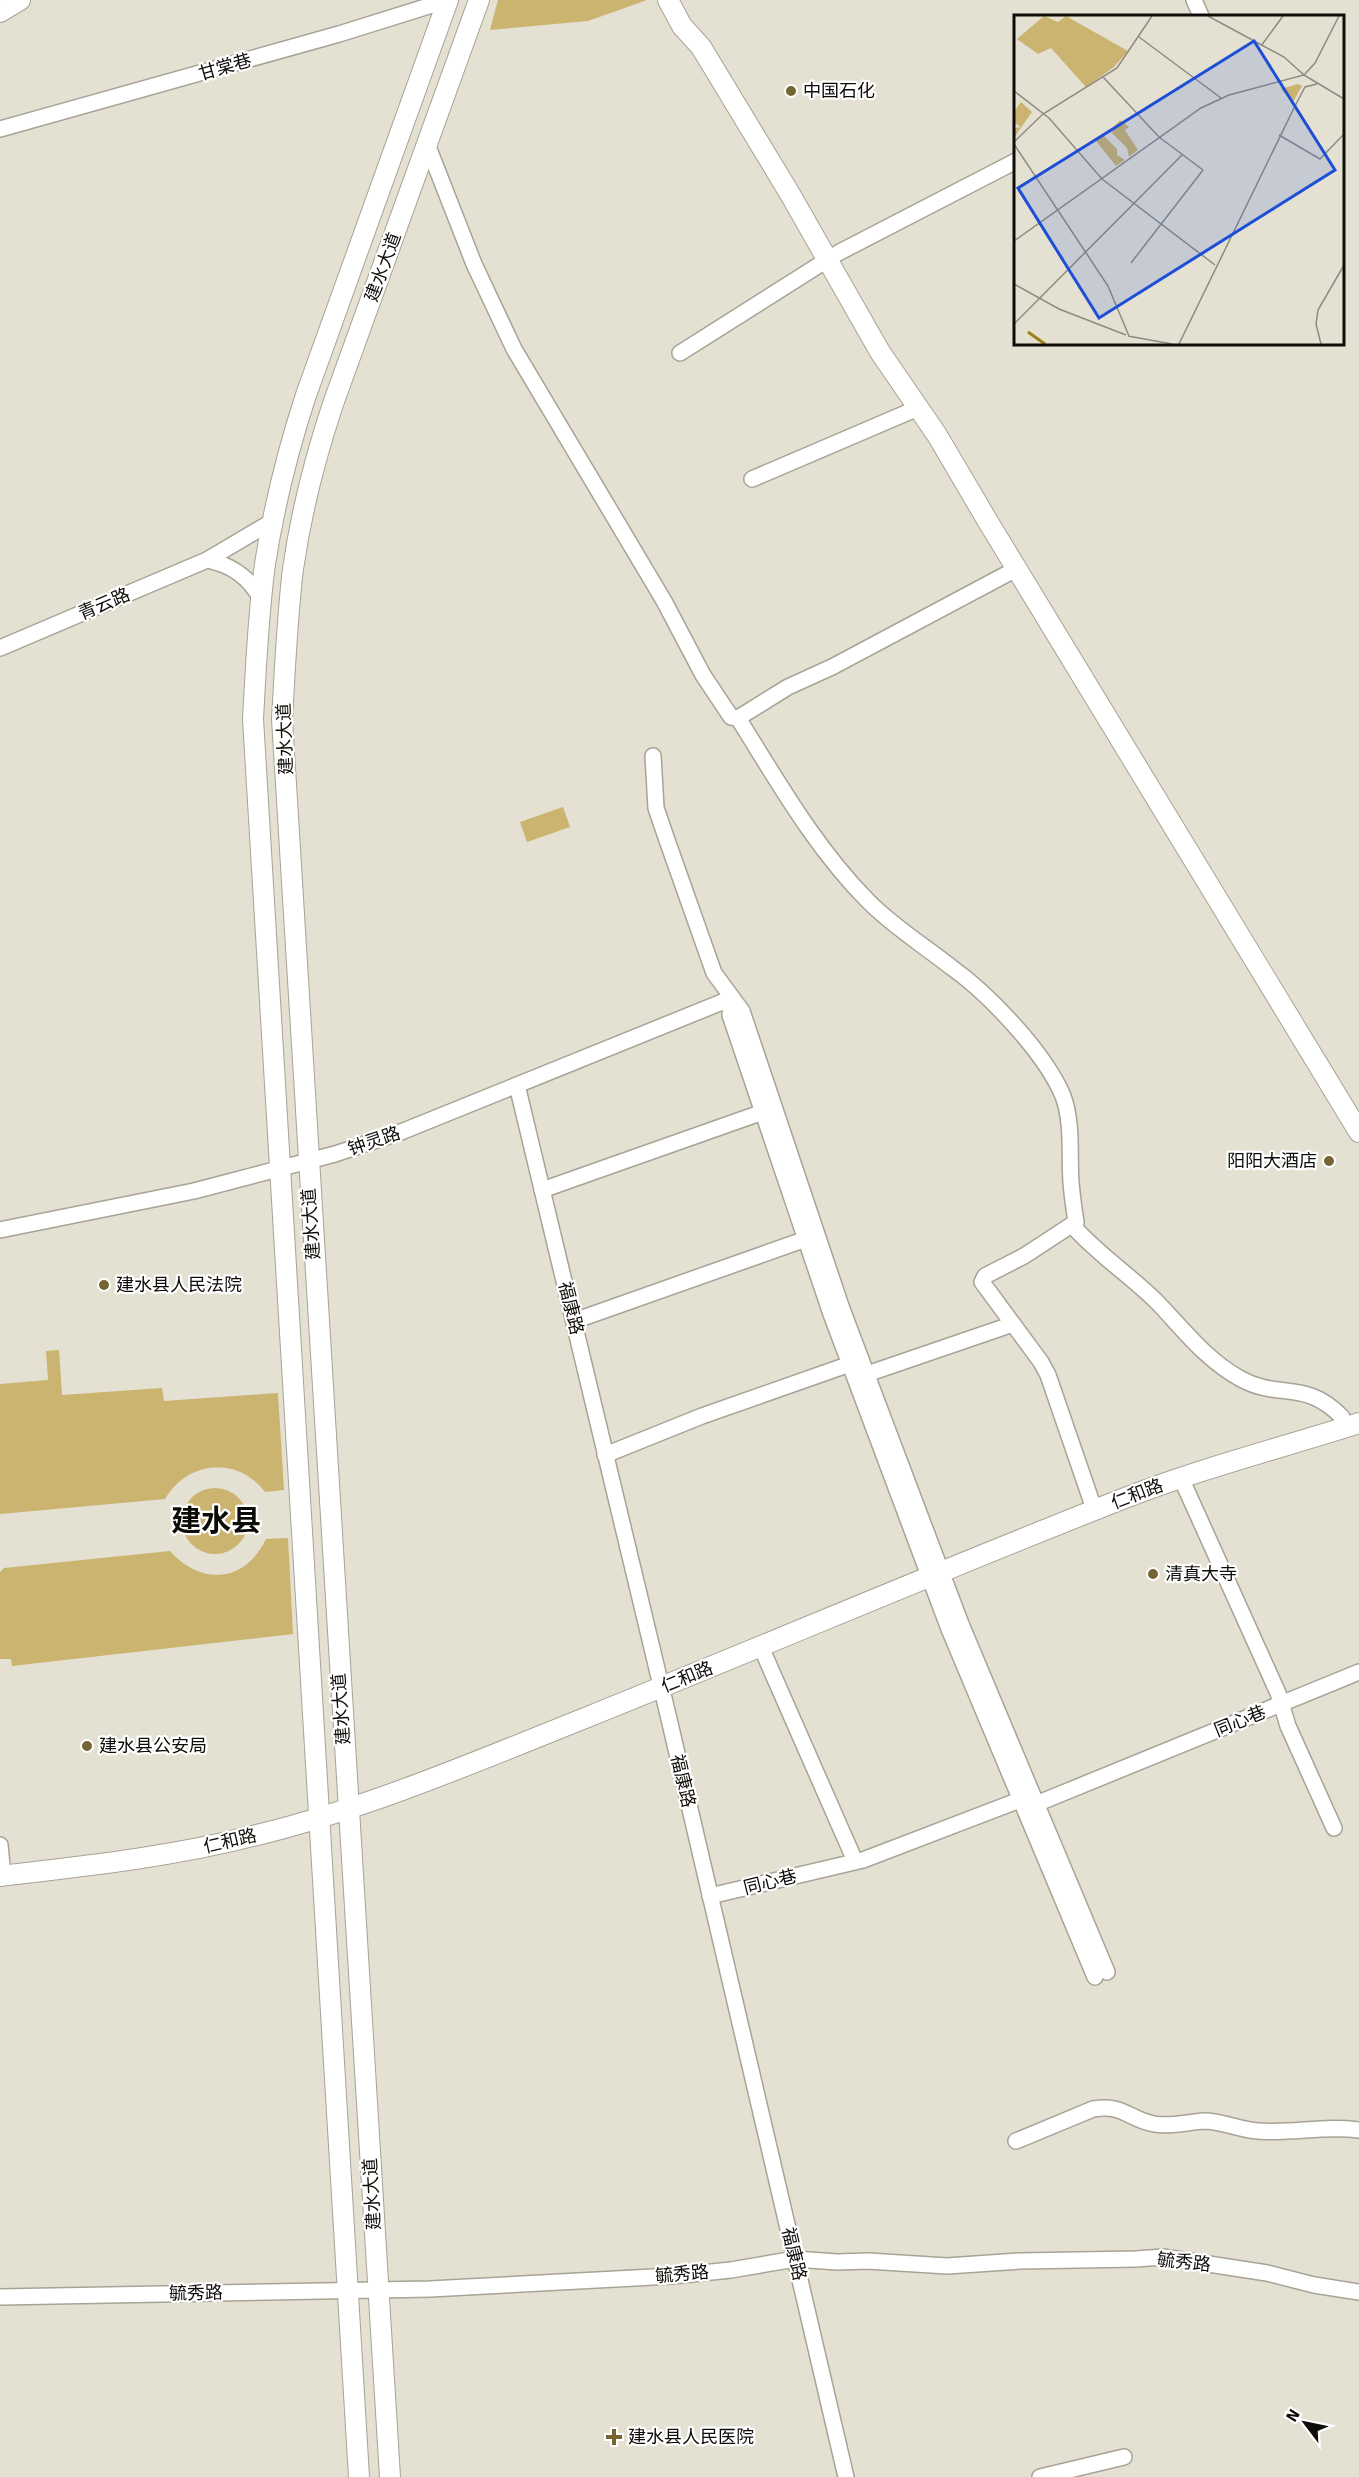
<svg xmlns="http://www.w3.org/2000/svg" width="1359" height="2477" viewBox="0 0 1359 2477" font-family="Signika,'Noto Sans SC',sans-serif">
  <rect width="100%" height="100%" fill="#e4e0d2"/>
  <g fill="#cbb370">
    <polygon points="498,0 647,0 588,21 490,30"/>
    <polygon points="563,807 570,827 527,842 520,822"/>
    <path d="M59,1350l3,45 100,-7 2,13 114,-8 6,97 -19,2c-27,-36 -77,-32 -100,7l-165,15v-130l48,-4 -2,-29z"/>
    <circle cx="215" cy="1521" r="33"/>
    <path d="M288,1538l5,96 -281,32 -1,-7h-11v-87l4,-4 166,-17c31,35 75,32 96,-12z"/>
  </g>
  <g fill="none" stroke-linecap="round" stroke-linejoin="round">
    <g stroke="#a7a396" stroke-width="18">
      <g id="minor">
        <polyline points="1194,0 1201,16"/>
        <polyline points="0,129 339,34 448,0"/>
        <path d="M427,144l47,120 40,85 150,252 39,74 28,42 7,1c40,64 78,131 131,184 25,25 54,43 82,65 38,27 94,86 112,129 10,27 6,58 8,86 1,13 3,27 5,40l-52,34 -39,20 -3,6 59,80 7,13 43,125"/>
        <polyline points="680,353 838,253 1016,161"/>
        <polyline points="752,479 918,408"/>
        <path d="M207,560c25,5 42,17 54,39"/>
        <polyline points="0,648 207,560 273,521"/>
        <polyline points="738,718 788,687 832,667 1016,569"/>
        <polyline points="653,756 656,808 668,843 714,973 742,1011 842,1309 961,1624 1107,1972"/>
        <polyline points="732,998 730,1015 831,1314 949,1629 1095,1977"/>
        <polyline points="517,1085 669,1719 846,2477"/>
        <polyline points="542,1190 763,1112"/>
        <path d="M1072,1225c25,29 58,50 85,77 27,28 49,58 84,77 39,21 64,0 101,38"/>
        <polyline points="0,1230 194,1191 335,1154 401,1132 732,998"/>
        <polyline points="574,1321 806,1239"/>
        <polyline points="867,1374 1013,1324"/>
        <polyline points="605,1455 702,1416 850,1364"/>
        <polyline points="1181,1478 1278,1693 1288,1726 1334,1828"/>
        <polyline points="761,1647 855,1861"/>
        <polyline points="1036,1804 1359,1672"/>
        <polyline points="0,1845 3,1876"/>
        <polyline points="710,1896 863,1860 1030,1796"/>
        <path d="M1016,2141l77,-32c31,-5 35,10 61,15 16,3 34,-2 50,-3 18,0 36,9 54,10 34,3 67,-6 101,-1"/>
        <polyline points="0,2297 430,2289 672,2276 731,2270 795,2259 837,2262 868,2261 947,2266 1020,2261 1136,2259 1163,2257 1267,2273 1314,2285 1359,2292"/>
        <polyline points="1040,2477 1124,2457"/>
      </g>
    </g>
    <g stroke="#a7a396" stroke-width="22">
      <g id="major">
        <polyline points="668,0 682,26 701,47 790,194 880,352 937,435 987,520 1359,1132"/>
        <polyline points="0,12 20,0"/>
        <path d="M0,1876c86,-10 172,-19 257,-41 114,-28 223,-75 333,-119 179,-72 356,-148 535,-218 77,-30 156,-50 234,-75"/>
        <path d="M359,2477l-106,-1758c3,-52 5,-104 12,-155 9,-58 23,-114 41,-169l142,-395"/>
        <path d="M390,2477l-108,-1758c3,-50 5,-101 11,-150 8,-56 22,-111 40,-165l146,-404"/>
      </g>
    </g>
    <use href="#minor" stroke="#fff" stroke-width="15"/>
    <use href="#major" stroke="#fff" stroke-width="20"/>
  </g>
  <g fill="#766533" stroke="#fff" stroke-width="2">
    <circle cx="791" cy="91" r="6"/>
    <circle cx="1329" cy="1161" r="6"/>
    <circle cx="104" cy="1285" r="6"/>
    <circle cx="1153" cy="1574" r="6"/>
    <circle cx="87" cy="1746" r="6"/>
    <path d="M611 2428h6v6h6v6h-6v6h-6v-6h-6v-6h6z"/>
  </g>
  <g text-anchor="middle" dominant-baseline="central" stroke-width="4.5" stroke-linejoin="round" paint-order="stroke">
    <g font-size="18" fill="#0e0c08" stroke="#fff">
      <text transform="translate(225 67) rotate(-16)">甘棠巷</text>
      <text transform="translate(383 267) rotate(-70)">建水大道</text>
      <text transform="translate(104 604) rotate(-23)">青云路</text>
      <text transform="translate(285 739) rotate(-92)">建水大道</text>
      <text transform="translate(374 1141) rotate(-19)">钟灵路</text>
      <text transform="translate(311 1224) rotate(-94)">建水大道</text>
      <text transform="translate(571 1308) rotate(76)">福康路</text>
      <text transform="translate(1137 1494) rotate(-21)">仁和路</text>
      <text transform="translate(687 1677) rotate(-22)">仁和路</text>
      <text transform="translate(341 1709) rotate(-94)">建水大道</text>
      <text transform="translate(1240 1721) rotate(-22)">同心巷</text>
      <text transform="translate(683 1781) rotate(77)">福康路</text>
      <text transform="translate(230 1841) rotate(-13)">仁和路</text>
      <text transform="translate(770 1882) rotate(-14)">同心巷</text>
      <text transform="translate(372 2194) rotate(-93)">建水大道</text>
      <text transform="translate(794 2254) rotate(77)">福康路</text>
      <text transform="translate(1184 2262) rotate(6)">毓秀路</text>
      <text transform="translate(682 2274) rotate(-5)">毓秀路</text>
      <text transform="translate(196 2293) rotate(-1)">毓秀路</text>
    </g>
    <g font-size="18" fill="#0e0c08" stroke="#fff" text-anchor="start">
      <text x="803" y="91">中国石化</text>
      <text x="1317" y="1161" text-anchor="end">阳阳大酒店</text>
      <text x="116" y="1285">建水县人民法院</text>
      <text x="1165" y="1574">清真大寺</text>
      <text x="99" y="1746">建水县公安局</text>
      <text x="628" y="2437">建水县人民医院</text>
    </g>
    <g font-size="30" font-weight="bold" fill="#0e0c08" stroke="#fff">
      <text x="216" y="1521">建水县</text>
    </g>
  </g>
  <g transform="translate(1014 15)">
    <rect width="330" height="330" fill="#e4e0d2"/>
    <path d="M30,1l14,6 8,-6 62,35 -14,16 -28,20 -35,-39 -13,6 -21,-15zM284,69l4,2 -9,16 -12,-13zM7,87l11,10 -18,26v-10l7,-1 -7,-5v-10zM106,105l9,7 -4,3 13,20 -9,7 -2,-9 -17,-17zM88,119l15,15v6l8,5 -9,6 -20,-25z" fill="#cbb370"/>
    <path fill="none" stroke="#9e7f14" stroke-width="3" d="M14,317l17,12"/>
    <path fill="none" stroke="#8e8b81" stroke-width="1.5" d="M325,1l-24,47 -11,12 40,24M125,22l82,61M247,31l22,-30M89,62l56,60 44,33M0,76l35,27 53,61 113,86M265,120l41,24 24,-25M0,127l29,-28 74,-46 35,-52M0,129l94,142 21,50M0,226l187,-133 28,-13 75,-20 -20,-18 -76,-41M117,248l72,-93M0,269l45,25 67,26M0,309l168,-169M114,321l44,8M165,329l115,-236 11,-21 12,-3M307,329l-5,-20 2,-14 26,-45"/>
    <path fill="#1d4ed8" fill-opacity="0.15" stroke="#1d4ed8" stroke-width="3" d="M240,26l81,129 -236,148 -81,-130z"/>
    <rect width="330" height="330" fill="none" stroke="#0e0c08" stroke-width="3"/>
  </g>
  <g transform="translate(1305 2423) rotate(302)" stroke="#ffffff" stroke-width="4.5" paint-order="stroke">
  <path d="M0-4.5L10 22L0 15L-10 22Z" fill="#0e0c08"/>
  <text y="-9" font-size="16" font-weight="bold" text-anchor="middle" fill="#0e0c08">N</text>
  </g>
</svg>
